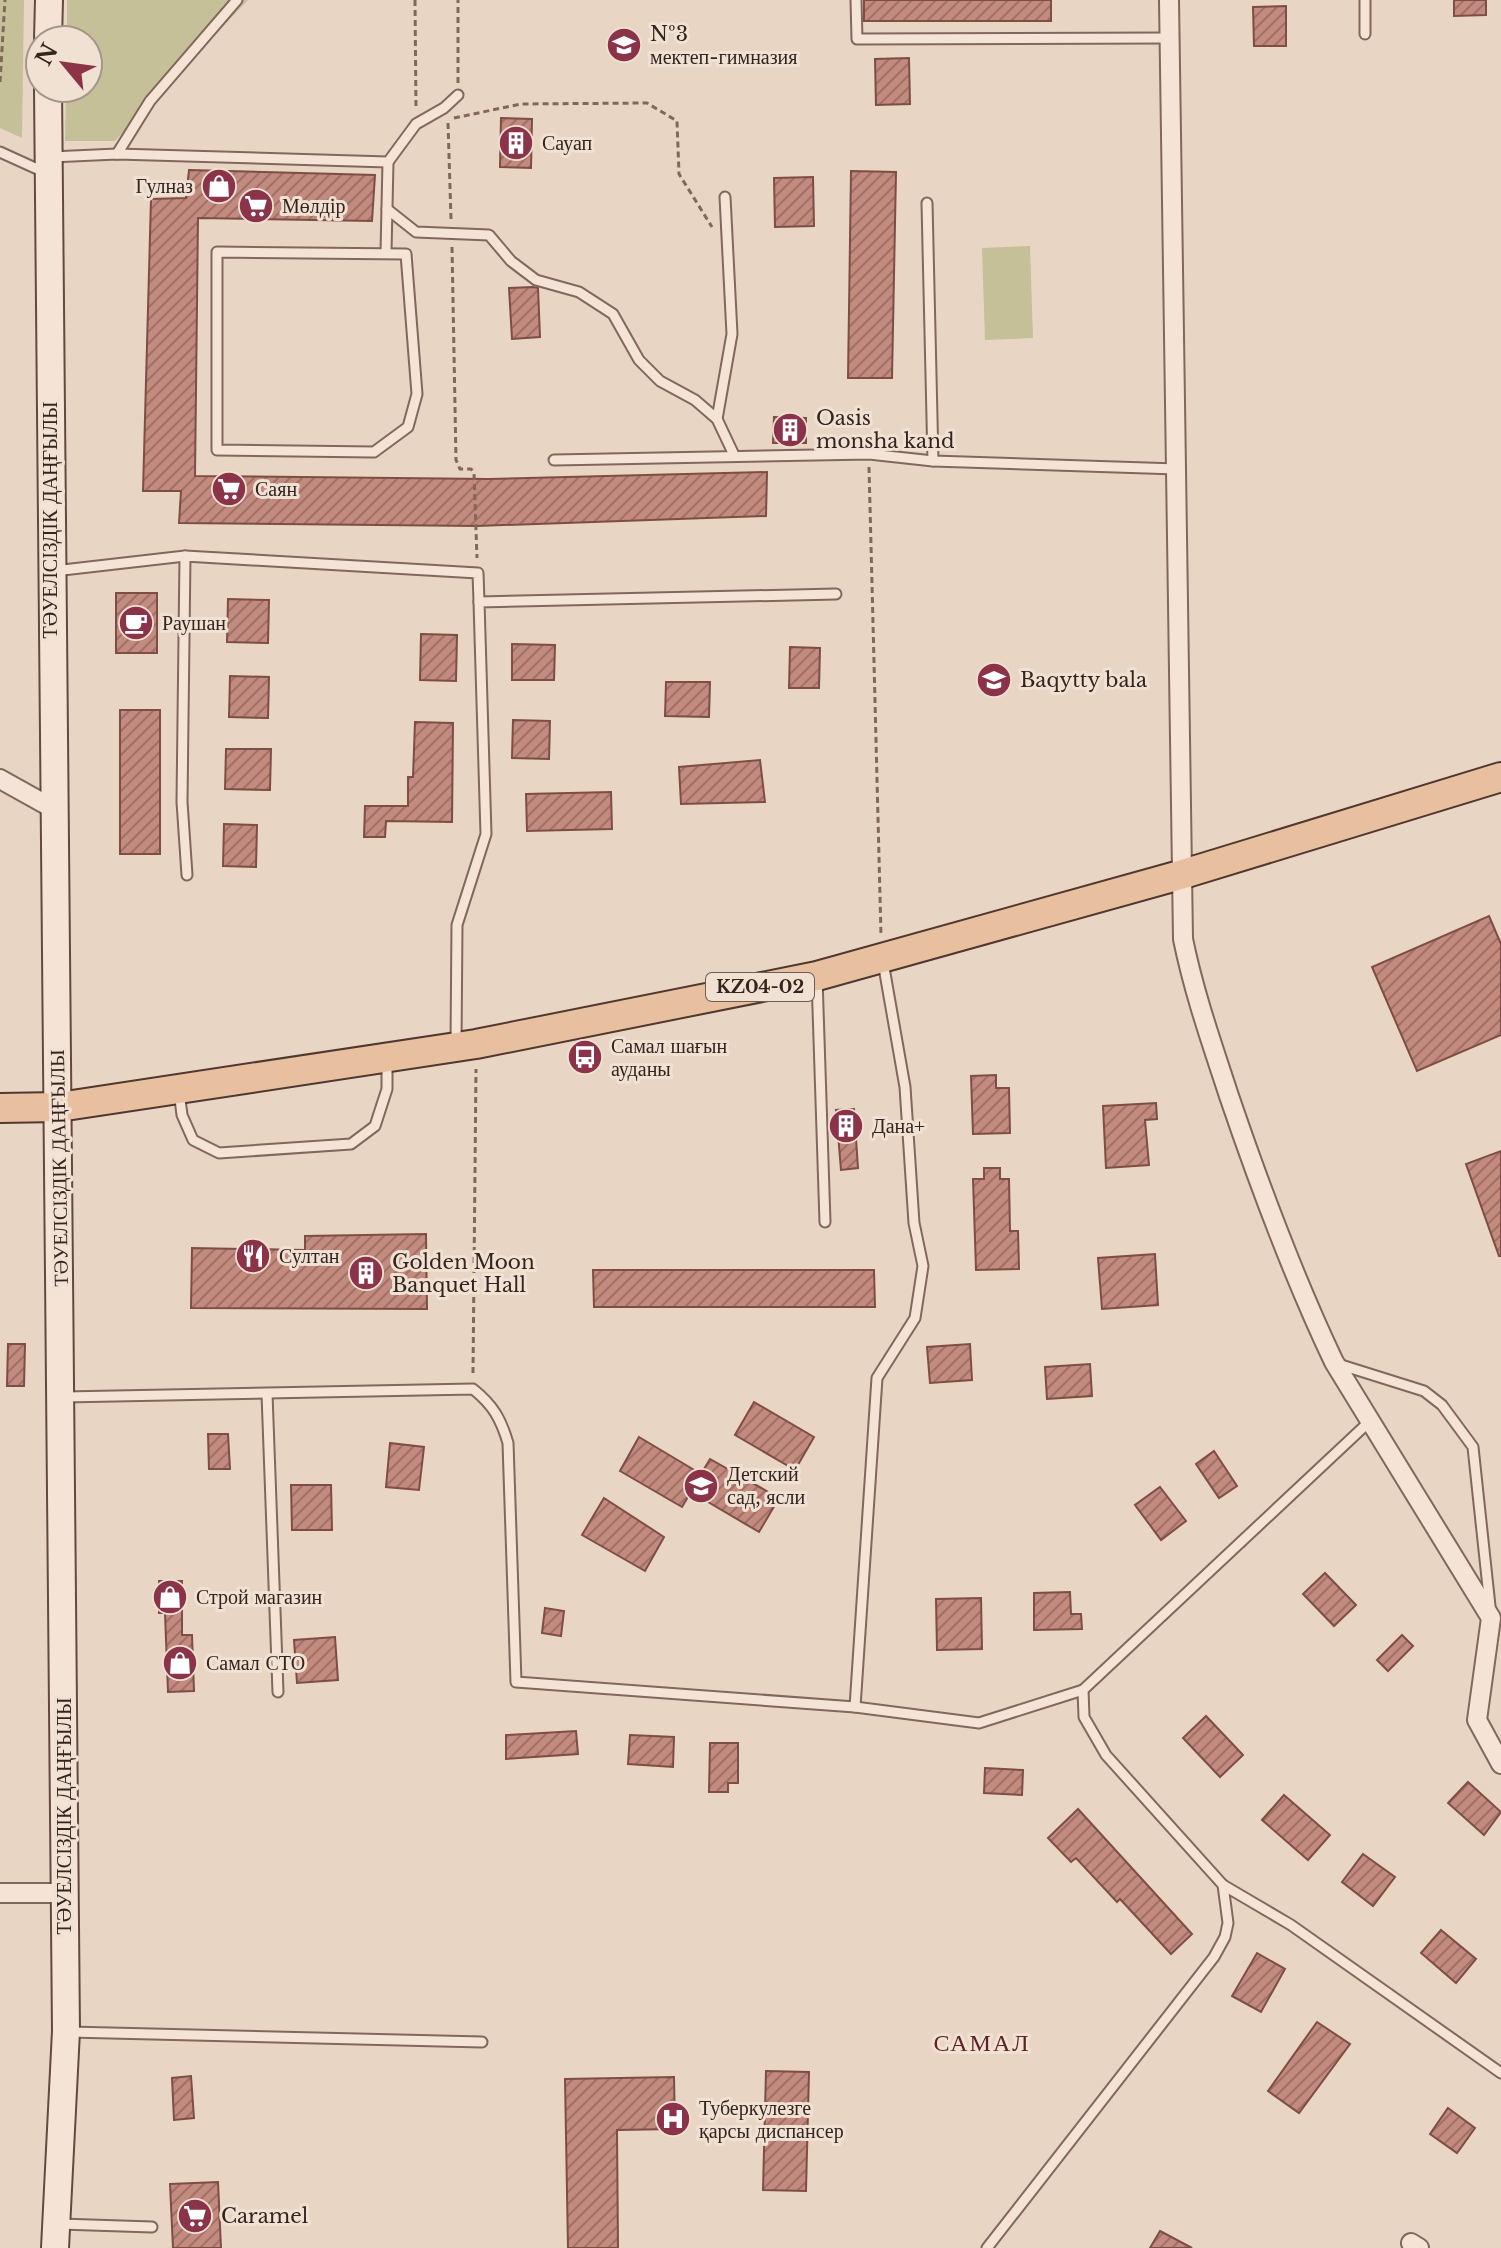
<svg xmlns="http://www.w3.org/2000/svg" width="1501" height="2248" viewBox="0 0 1501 2248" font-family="'Libre Baskerville',serif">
  <defs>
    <pattern id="building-hatch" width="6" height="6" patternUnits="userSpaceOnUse" patternTransform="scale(2)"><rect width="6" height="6" fill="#c38a7e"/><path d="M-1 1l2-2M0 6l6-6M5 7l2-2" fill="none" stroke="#9f7167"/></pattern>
  </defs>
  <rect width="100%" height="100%" fill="#e9d5c4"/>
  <g fill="#c6c099">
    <polygon points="0,0 24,0 22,138 0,128"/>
    <polygon points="67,0 248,0 115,141 65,141 66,88 88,88 88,40 67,40"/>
    <polygon points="1030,246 1033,338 985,340 982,248"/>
  </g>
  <g fill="url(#building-hatch)" stroke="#7e4d45" stroke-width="2">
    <rect x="864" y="0" width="187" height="21"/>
    <polygon points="1454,0 1486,0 1486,15 1454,16"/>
    <polygon points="1286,6 1286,46 1254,46 1253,7"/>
    <polygon points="909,58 910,104 876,105 875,59"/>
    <polygon points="501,118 532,119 531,168 500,167"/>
    <polygon points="189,170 375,175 372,221 198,218 195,476 489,479 767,472 766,516 477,526 179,523 181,491 143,491 151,199 186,198"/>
    <polygon points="851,171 896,172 892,378 848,378"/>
    <polygon points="813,177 814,226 775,227 774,178"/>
    <polygon points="533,287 538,288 540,337 512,339 509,288"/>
    <polygon points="774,417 806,418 806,443 773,443"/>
    <rect x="116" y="593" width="41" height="60"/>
    <polygon points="228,599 269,600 268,643 227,642"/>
    <polygon points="421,634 457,635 456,681 420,680"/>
    <polygon points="512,644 555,645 554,680 512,680"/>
    <polygon points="790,647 820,648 819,688 789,688"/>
    <polygon points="230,676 269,677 268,718 229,717"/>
    <polygon points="666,682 710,682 709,717 665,716"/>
    <rect x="120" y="710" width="40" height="144"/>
    <polygon points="513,720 550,721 549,759 512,758"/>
    <polygon points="415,722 453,723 452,822 386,821 385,837 364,837 365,806 408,806 408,777 413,777"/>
    <polygon points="226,749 271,749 270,790 225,789"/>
    <polygon points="760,760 765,802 681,804 679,767"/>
    <polygon points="611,792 612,829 527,831 526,794"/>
    <polygon points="224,824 257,825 256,867 223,866"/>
    <polygon points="1489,916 1501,944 1501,1035 1417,1071 1372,967"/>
    <polygon points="996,1075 996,1088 1009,1088 1010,1133 973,1134 971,1076"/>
    <polygon points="1156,1103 1157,1119 1145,1120 1149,1165 1106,1168 1103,1106"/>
    <polygon points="854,1109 858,1168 841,1170 836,1110"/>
    <polygon points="1501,1151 1501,1256 1499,1256 1466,1164"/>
    <polygon points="984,1168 1000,1168 1000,1179 1009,1179 1010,1231 1018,1231 1019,1269 976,1270 973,1179 984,1179"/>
    <polygon points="426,1234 427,1309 191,1308 192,1248 305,1250 305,1236"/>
    <polygon points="1155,1254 1158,1305 1102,1309 1098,1258"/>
    <polygon points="593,1270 874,1270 875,1307 594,1307"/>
    <polygon points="8,1344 25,1344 24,1386 7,1386"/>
    <polygon points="970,1344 972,1380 930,1383 927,1347"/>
    <polygon points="1090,1364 1092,1396 1047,1399 1045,1367"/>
    <polygon points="754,1402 814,1437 795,1470 735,1435"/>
    <polygon points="208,1434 228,1434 230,1469 209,1469"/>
    <polygon points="639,1437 701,1474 710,1459 779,1498 759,1532 691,1492 682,1507 620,1471"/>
    <polygon points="390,1443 424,1447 419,1490 386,1487"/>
    <polygon points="1214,1451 1237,1486 1219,1498 1196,1464"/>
    <polygon points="291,1485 331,1485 332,1530 292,1530"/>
    <polygon points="1160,1487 1186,1521 1161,1540 1135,1505"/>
    <polygon points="604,1498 664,1537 645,1571 582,1535"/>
    <polygon points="1325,1573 1356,1605 1334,1626 1303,1594"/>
    <polygon points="159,1581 182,1581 182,1635 192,1635 194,1691 168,1692 165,1613 159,1613"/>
    <polygon points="1070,1592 1071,1614 1081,1614 1082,1629 1034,1630 1034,1593"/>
    <polygon points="981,1598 982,1649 937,1650 936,1599"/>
    <polygon points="545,1608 564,1611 561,1636 542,1633"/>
    <polygon points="1402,1635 1413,1646 1388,1671 1377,1660"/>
    <polygon points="335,1637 338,1680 297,1683 294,1640"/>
    <polygon points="1206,1716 1243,1755 1220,1777 1183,1738"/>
    <polygon points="576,1731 578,1754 506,1759 506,1735"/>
    <polygon points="630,1735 674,1737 673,1767 628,1764"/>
    <polygon points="710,1743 738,1743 738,1783 728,1783 728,1792 709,1792"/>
    <polygon points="985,1768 1023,1770 1022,1795 984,1793"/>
    <polygon points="1468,1782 1501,1812 1484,1835 1448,1803"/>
    <polygon points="1284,1795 1330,1835 1308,1860 1262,1820"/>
    <polygon points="1078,1809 1192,1934 1171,1954 1120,1899 1117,1902 1076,1858 1071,1862 1048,1838"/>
    <polygon points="1363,1854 1395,1877 1373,1906 1342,1882"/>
    <polygon points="1441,1930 1476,1959 1456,1983 1421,1953"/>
    <polygon points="1257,1953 1285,1969 1261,2012 1232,1996"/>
    <polygon points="1317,2022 1350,2044 1299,2113 1268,2091"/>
    <polygon points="766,2071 809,2072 806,2191 763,2190"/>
    <polygon points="191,2076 194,2118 174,2120 172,2078"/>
    <polygon points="674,2077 675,2129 617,2130 618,2248 568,2248 565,2079"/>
    <polygon points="1448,2108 1475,2128 1457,2153 1430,2134"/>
    <polygon points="218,2182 221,2248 173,2248 170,2184"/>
    <polygon points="1160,2231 1192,2248 1150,2248"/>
  </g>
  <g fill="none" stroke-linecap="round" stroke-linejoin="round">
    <g stroke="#82675c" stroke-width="13">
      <g id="lane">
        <polyline points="856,0 857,39 1169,38"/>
        <polyline points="1365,0 1365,34"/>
        <polyline points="0,152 44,172"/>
        <polyline points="117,154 150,101 237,0"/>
        <polyline points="51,157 117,154 388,162 416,124 444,108 458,95"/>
        <polyline points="927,203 933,461"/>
        <polyline points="387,209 416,232 489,235 511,261 536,280 579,292 613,314 639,360 660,381 695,400 717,419 734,455"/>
        <polygon points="217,252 406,254 417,394 408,427 374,452 217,450"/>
        <polyline points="386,252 388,162"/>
        <polyline points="717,419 732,334 725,197"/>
        <polyline points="554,460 869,454 933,461 1177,469"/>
        <polyline points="54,571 185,556"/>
        <polyline points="187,875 182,802 185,556 478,573 479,602"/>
        <polyline points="817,978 825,1222"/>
        <polyline points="456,1044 457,925 486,834 479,602 836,594"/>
        <polyline points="179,1091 182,1115 193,1140 219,1153 351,1144 375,1126 387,1089 387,1061"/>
        <polyline points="1338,1364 1424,1391 1442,1405 1473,1447 1490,1606"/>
        <polyline points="267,1394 278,1692"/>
        <path d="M64,1397l409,-8c20,16 28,30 35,54l8,239 339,25 124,16 104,-33 287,-269"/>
        <polyline points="855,1707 877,1378 915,1318 923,1266 914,1223 905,1087 883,962"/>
        <polyline points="1223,1885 1291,1925 1501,2073"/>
        <polyline points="69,2032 482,2042"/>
        <polyline points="60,2224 152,2227"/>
        <polyline points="987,2248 1214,1957 1225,1937 1228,1923 1223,1885 1106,1755 1084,1717 1083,1690"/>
      </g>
    </g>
    <g stroke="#82675c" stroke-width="22">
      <g id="street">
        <path d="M1169,0l14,939c11,54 29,105 46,157 31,91 64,180 105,266l157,256 -14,102 24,44"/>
        <polyline points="0,779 52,808"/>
        <polyline points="0,1893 65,1893"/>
        <polyline points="1411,2243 1419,2248"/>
      </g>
    </g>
    <g stroke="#634940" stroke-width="30">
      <g id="secondary">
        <polyline points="48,40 49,0"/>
        <polyline points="48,88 66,2031 55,2248"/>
      </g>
    </g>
    <g stroke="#503730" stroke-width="32">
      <polyline id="primary" points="0,1108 59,1107 476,1044 817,976 1180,875 1501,777"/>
    </g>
    <g stroke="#82675c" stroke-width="3" stroke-dasharray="6 4" stroke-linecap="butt">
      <polyline points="415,0 416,109"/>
      <polyline points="0,82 5,0"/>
      <polyline points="458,83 458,0"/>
      <polyline points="454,118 521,104 647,103 677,121 679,174 712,227"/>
      <polyline points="448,123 451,219"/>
      <polyline points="452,247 456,460 460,469 471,469 474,473 477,558"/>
      <polyline points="869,467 881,935"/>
      <polyline points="473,1373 476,1069"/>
    </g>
    <use href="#lane" stroke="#f5e4d6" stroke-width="9"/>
    <use href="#street" stroke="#f5e4d6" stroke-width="18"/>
    <use href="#secondary" stroke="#f5e4d6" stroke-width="26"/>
    <use href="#primary" stroke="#e9c09f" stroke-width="28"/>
  </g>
  <defs>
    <g id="school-disc" transform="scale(1.8)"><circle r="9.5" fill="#8a3349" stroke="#f1e1d3"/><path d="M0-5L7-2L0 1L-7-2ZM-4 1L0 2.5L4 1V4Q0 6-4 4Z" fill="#fff"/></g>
    <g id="building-disc" transform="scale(1.8)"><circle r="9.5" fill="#8a3349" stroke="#f1e1d3"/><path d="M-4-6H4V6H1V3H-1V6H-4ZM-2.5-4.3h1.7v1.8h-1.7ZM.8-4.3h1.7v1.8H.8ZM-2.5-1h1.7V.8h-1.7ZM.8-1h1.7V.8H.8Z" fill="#fff"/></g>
    <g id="shop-disc" transform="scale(1.8)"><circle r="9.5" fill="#8a3349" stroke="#f1e1d3"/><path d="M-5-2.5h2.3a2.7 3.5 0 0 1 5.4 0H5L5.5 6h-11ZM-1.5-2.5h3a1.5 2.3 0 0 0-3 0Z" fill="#fff"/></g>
    <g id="supermarket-disc" transform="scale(1.8)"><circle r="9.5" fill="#8a3349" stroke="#f1e1d3"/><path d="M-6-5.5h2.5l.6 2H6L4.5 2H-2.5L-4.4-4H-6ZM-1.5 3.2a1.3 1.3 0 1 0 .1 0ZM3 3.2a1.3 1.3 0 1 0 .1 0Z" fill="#fff"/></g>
    <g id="cafe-disc" transform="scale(1.8)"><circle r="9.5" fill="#8a3349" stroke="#f1e1d3"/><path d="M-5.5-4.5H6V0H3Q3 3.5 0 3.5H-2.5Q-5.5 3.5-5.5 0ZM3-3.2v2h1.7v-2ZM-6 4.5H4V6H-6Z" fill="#fff"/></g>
    <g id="bus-disc" transform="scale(1.8)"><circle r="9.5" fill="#8a3349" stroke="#f1e1d3"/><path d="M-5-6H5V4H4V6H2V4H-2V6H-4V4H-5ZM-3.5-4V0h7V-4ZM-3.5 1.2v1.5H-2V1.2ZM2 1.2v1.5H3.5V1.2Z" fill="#fff"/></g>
    <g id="restaurant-disc" transform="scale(1.8)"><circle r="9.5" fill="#8a3349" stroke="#f1e1d3"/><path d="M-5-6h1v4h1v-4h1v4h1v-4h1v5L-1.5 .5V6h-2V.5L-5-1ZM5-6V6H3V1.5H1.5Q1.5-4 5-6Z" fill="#fff"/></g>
    <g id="hospital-disc" transform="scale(1.8)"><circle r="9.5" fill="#8a3349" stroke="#f1e1d3"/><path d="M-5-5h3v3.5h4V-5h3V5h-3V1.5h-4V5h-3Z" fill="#fff"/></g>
  </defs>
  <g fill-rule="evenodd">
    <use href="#school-disc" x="624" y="45"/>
    <use href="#building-disc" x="516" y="143"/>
    <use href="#shop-disc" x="219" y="186"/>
    <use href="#supermarket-disc" x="256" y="206"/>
    <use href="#building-disc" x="790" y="430"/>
    <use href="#supermarket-disc" x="229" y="489"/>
    <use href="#cafe-disc" x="136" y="623"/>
    <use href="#school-disc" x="994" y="680"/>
    <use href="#bus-disc" x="585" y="1057"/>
    <use href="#building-disc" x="846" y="1126"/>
    <use href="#restaurant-disc" x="253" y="1256"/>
    <use href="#building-disc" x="366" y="1273"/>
    <use href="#school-disc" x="701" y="1486"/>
    <use href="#shop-disc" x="170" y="1597"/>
    <use href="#shop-disc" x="180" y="1663"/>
    <use href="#hospital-disc" x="673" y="2119"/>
    <use href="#supermarket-disc" x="195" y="2216"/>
  </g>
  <g text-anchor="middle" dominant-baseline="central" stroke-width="6" stroke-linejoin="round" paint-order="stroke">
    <rect fill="#f1e1d3" stroke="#6c5d55" stroke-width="2" x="706" y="973" width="108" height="28" rx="6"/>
    <g font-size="18" font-weight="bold" fill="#33241f">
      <text x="760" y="987">KZ04-02</text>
    </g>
    <g font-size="20" fill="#33241f" stroke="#f1e1d3" text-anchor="start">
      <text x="650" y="34">№3<tspan x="650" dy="23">мектеп-гимназия</tspan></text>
      <text x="542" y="143">Сауап</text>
      <text x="193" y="186" text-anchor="end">Гулназ</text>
      <text x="282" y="206">Мөлдір</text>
      <text x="816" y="418">Oasis<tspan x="816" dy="23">monsha kand</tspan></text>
      <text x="255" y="489">Саян</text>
      <text x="162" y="623">Раушан</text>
      <text x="1020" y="680">Baqytty bala</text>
      <text x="611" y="1046">Самал шағын<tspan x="611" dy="23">ауданы</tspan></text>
      <text x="872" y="1126">Дана+</text>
      <text x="279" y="1256">Султан</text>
      <text x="392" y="1262">Golden Moon<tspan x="392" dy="23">Banquet Hall</tspan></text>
      <text x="727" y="1474">Детский<tspan x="727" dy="23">сад, ясли</tspan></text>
      <text x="196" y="1597">Строй магазин</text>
      <text x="206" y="1663">Самал СТО</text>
      <text x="699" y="2108">Туберкулезге<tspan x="699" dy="23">қарсы диспансер</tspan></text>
      <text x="221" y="2216">Caramel</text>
    </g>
    <g font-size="20" fill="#33241f" stroke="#f1e1d3">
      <text transform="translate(50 520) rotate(-90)">ТӘУЕЛСІЗДІК ДАҢҒЫЛЫ</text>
      <text transform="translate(59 1168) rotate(-91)">ТӘУЕЛСІЗДІК ДАҢҒЫЛЫ</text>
      <text transform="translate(64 1816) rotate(-90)">ТӘУЕЛСІЗДІК ДАҢҒЫЛЫ</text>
    </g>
    <g font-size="24" letter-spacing="2" fill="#5b2325" stroke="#f1e1d3">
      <text x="982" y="2042">САМАЛ</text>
    </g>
  </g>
  <g transform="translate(64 64) rotate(299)"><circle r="38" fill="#f1e1d3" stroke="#a5958b" stroke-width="2"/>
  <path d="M0-6L14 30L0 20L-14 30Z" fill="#8a3349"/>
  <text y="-12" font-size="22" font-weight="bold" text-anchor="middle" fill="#33241f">N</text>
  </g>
</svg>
